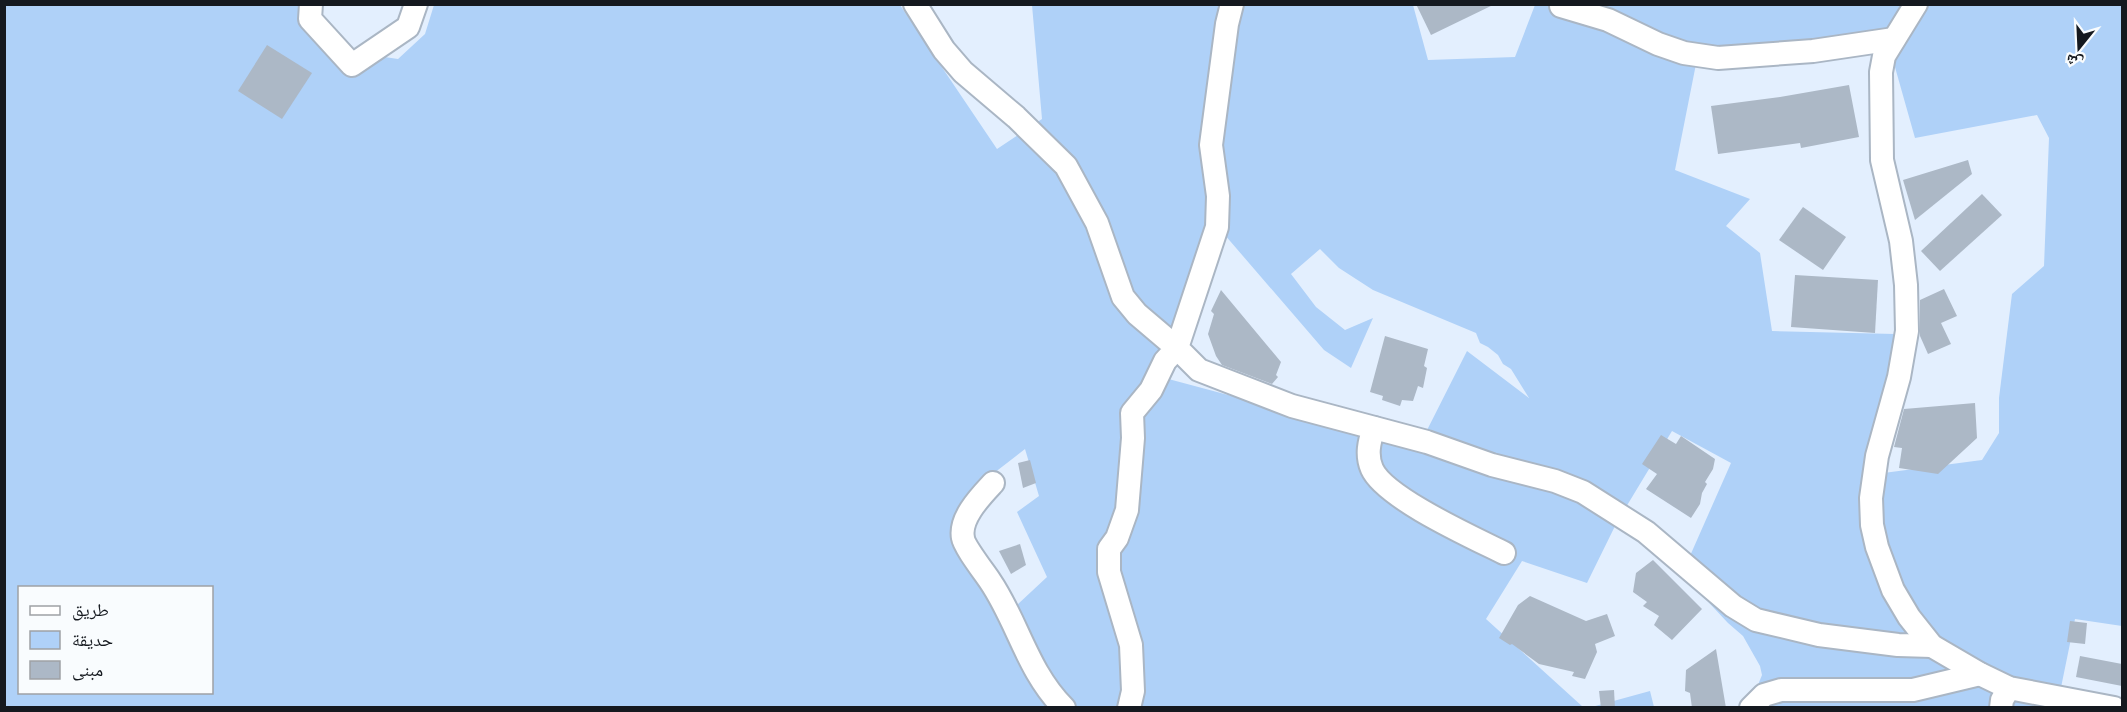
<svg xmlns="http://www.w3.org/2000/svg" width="2127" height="712" viewBox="0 0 2127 712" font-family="'Work Sans','Noto Naskh Arabic',sans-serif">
  <rect width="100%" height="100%" fill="#e3effe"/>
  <g fill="#afd1f8" fill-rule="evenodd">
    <path d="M4,5h311l16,44 67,10 27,-25 9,-29h466l97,144 45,-30 -10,-114h381l15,55 87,-3 20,-52h587v621l-47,-7 -18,88h2h-310l13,-32 -2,-9 -17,-30 -15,-13 -46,-49 49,-111 -59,-32 -55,91 -30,61 -65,-22 -36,58 97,88h-1578zM1891,53l24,85 122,-23 12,23 -5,128 -32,28 -13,104v35l-17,27 -106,14 19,-140 -123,-3 -12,-78 -34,-27 24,-27 -75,-29 21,-106zM1224,234l100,116 27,18 22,-50 -28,12 -29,-23 -25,-33 29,-25 19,19 34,22 103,43 4,10 8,4 10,8 5,9 8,5 18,29 -62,-47 -48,95 -258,-69zM1025,449l14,47 -22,16 30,65 -30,28 -59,-88 4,-16 23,-21zM20,588h192v104h-192z"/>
    <polygon points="1650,691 1654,707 1588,708"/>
  </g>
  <g fill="#acb8c6">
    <polygon points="1416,4 1495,4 1431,35"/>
    <polygon points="267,45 312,73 282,119 238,91"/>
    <polygon points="1849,85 1859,137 1801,148 1800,143 1718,154 1711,106 1780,97"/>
    <polygon points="1968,160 1972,174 1915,220 1903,180"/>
    <polygon points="1982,194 2002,215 1940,271 1921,251"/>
    <polygon points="1803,207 1846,237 1823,270 1779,240"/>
    <polygon points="1795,275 1878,280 1875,333 1791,327"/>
    <polygon points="1944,289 1957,316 1941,323 1951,344 1928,354 1920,336 1920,300"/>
    <polygon points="1221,290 1281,362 1276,375 1278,377 1272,384 1222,365 1216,356 1208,334 1214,314 1211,311"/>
    <polygon points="1385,336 1428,349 1424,366 1427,368 1423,388 1418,386 1413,401 1402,400 1400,406 1382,400 1383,396 1370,392"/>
    <polygon points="1975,403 1977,438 1938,474 1899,468 1902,448 1894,447 1904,409"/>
    <polygon points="1661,435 1676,444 1681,436 1715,459 1713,469 1705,482 1707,484 1702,493 1700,504 1691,518 1646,489 1657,474 1642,464"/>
    <polygon points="1030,460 1036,483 1023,488 1018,463"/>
    <polygon points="1020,544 1026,565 1011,574 999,551"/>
    <polygon points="1653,560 1702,609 1672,640 1654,625 1659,616 1643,606 1647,602 1633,592 1636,573"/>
    <polygon points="1530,596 1586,621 1607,614 1615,636 1595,644 1597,652 1585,679 1572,676 1574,672 1539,664 1512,644 1510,645 1499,638 1518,605"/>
    <polygon points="2070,621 2087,623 2085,644 2067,642"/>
    <polygon points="1716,649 1726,708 1692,708 1690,693 1685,691 1686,670"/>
    <polygon points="2080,656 2122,664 2122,686 2076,677"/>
    <polygon points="1614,690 1615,708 1601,708 1599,691"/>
  </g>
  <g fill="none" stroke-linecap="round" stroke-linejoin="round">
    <g stroke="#aab6c4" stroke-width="26">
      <g id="minor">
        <polyline points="311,4 310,19 352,65 408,27 416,4"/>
        <polyline points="915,4 944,50 963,72 1016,117 1066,166 1097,223 1123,297 1137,314 1177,348 1165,361 1151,390 1132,413 1133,438 1127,510 1117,538 1109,549 1109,572 1131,645 1133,691 1129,708"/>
        <polyline points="1232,4 1227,24 1211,145 1218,196 1217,227 1177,348 1199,370 1292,406 1427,442 1492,465 1555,481 1583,492 1646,532 1733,606 1756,620 1819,635 1898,645 1932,646"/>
        <polyline points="1916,4 1884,56 1881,72 1882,160 1901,241 1906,285 1907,331 1899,377 1877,456 1871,498 1872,525 1877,547 1893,590 1909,617 1932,646 1980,674 2009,688 2114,708"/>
        <polyline points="1561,6 1608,20 1658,44 1684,53 1718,58 1813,51 1894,39"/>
        <path d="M1374,428c-5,14 -8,27 -2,41 13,29 102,69 132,84"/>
        <path d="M993,483c-12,13 -34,35 -30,55 1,8 21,34 27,43 28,41 37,90 74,127"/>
        <polyline points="1751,708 1764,695 1781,690 1913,690 1980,674"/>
        <polyline points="2001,708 2002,700 2009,688"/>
      </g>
    </g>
    <use href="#minor" stroke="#fff" stroke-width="22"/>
  </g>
  <rect width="2127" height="712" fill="none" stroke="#15191f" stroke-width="12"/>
  <rect x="18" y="586" width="195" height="108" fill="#f9fcfe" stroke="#9ea1a5" stroke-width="1.5"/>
  <rect x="30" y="606" width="30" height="9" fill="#ffffff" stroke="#9ea1a5" stroke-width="1.5"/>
  <text x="72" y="616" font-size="18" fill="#15191f">طريق</text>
  <rect x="30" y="631" width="30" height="18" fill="#afd1f8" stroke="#9ea1a5" stroke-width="1.5"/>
  <text x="72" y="646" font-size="18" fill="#15191f">حديقة</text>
  <rect x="30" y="661" width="30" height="18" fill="#acb8c6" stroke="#9ea1a5" stroke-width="1.5"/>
  <text x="72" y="676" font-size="18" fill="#15191f">مبنى</text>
  <g transform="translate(2079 48) rotate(198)" stroke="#f9fcfe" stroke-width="4.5" paint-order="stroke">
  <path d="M0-4.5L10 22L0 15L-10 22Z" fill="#15191f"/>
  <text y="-9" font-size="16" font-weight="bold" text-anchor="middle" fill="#15191f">ش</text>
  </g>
</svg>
